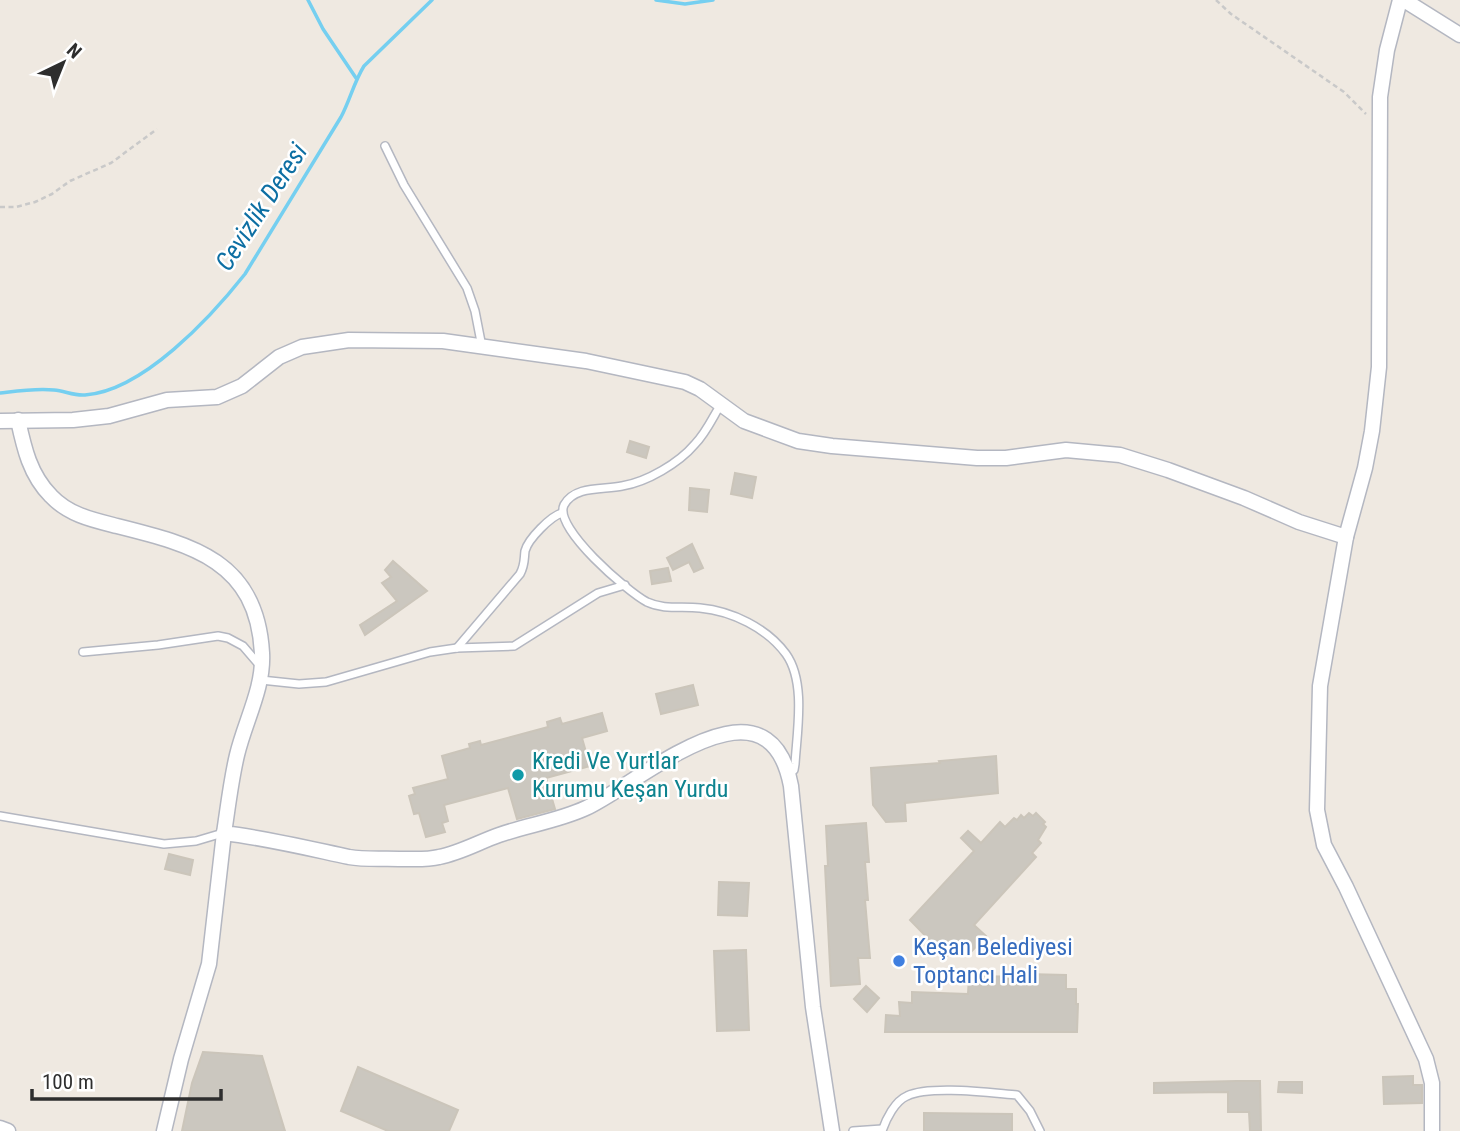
<svg xmlns="http://www.w3.org/2000/svg" width="1460" height="1131" font-family="'Roboto Condensed',sans-serif">
<rect width="100%" height="100%" fill="#efe9e1"/>
<g fill="none" stroke-linecap="round" stroke-linejoin="round">
<!-- stream -->
<g stroke="#75cff0" stroke-width="3.5">
<polyline points="308,0 323,29 356,78"/>
<polyline points="656,0 685,4 713,0"/>
<path d="M0,393C17,391 36,388 54,390C65,391 74,396 85,395C143,391 211,317 245,274L341,117C350,100 354,82 364,66L432,0"/>
</g>
</g>
<!-- building -->
<g fill="#cbc7bf" stroke="#cbc5ba" stroke-width="2">
<polygon points="630,441 649,447 646,458 627,452"/>
<polygon points="735,473 756,477 752,498 731,494"/>
<polygon points="690,488 709,490 707,512 689,510"/>
<polygon points="692,544 703,568 694,572 689,562 673,570 667,558"/>
<polygon points="393,561 427,591 365,635 360,625 397,601 382,583 391,577 385,570"/>
<polygon points="668,568 671,581 652,584 650,571"/>
<polygon points="693,685 698,705 661,714 656,694"/>
<polygon points="602,713 607,731 582,738 590,766 546,778 555,809 517,819 508,788 444,805 448,821 442,823 445,832 426,837 419,813 414,814 409,796 415,794 413,788 448,779 442,756 470,748 469,744 480,741 481,745 548,727 547,722 560,718 562,724"/>
<polygon points="996,756 998,793 905,803 906,821 886,822 873,805 871,768 940,763 939,761"/>
<polygon points="1029,813 1033,816 1036,813 1045,822 1043,824 1046,827 1038,840 1041,843 1032,853 1036,857 974,925 986,936 968,955 957,945 946,957 910,920 974,851 961,838 968,831 981,843 1000,822 1005,827 1014,818 1017,820 1021,815 1024,818"/>
<polygon points="866,823 869,862 865,862 868,900 865,900 870,958 858,958 860,984 831,986 825,866 828,866 826,826"/>
<polygon points="169,854 193,860 190,875 165,869"/>
<polygon points="719,882 749,883 747,916 718,915"/>
<polygon points="746,950 749,1030 717,1031 714,951"/>
<polygon points="1026,974 1066,975 1066,989 1076,989 1076,1004 1078,1004 1077,1032 885,1032 886,1015 900,1016 899,1002 912,1003 912,992 968,994 969,976 1026,977"/>
<polygon points="866,986 879,998 867,1012 854,999"/>
<polygon points="203,1052 262,1056 285,1131 182,1131 192,1083"/>
<polygon points="358,1067 458,1110 449,1131 388,1131 341,1111"/>
<polygon points="1413,1076 1413,1085 1422,1085 1422,1103 1384,1104 1383,1077"/>
<polygon points="1236,1081 1260,1081 1261,1131 1250,1131 1249,1112 1228,1112 1228,1092 1154,1093 1154,1083"/>
<polygon points="1279,1082 1302,1082 1302,1093 1278,1092"/>
<polygon points="924,1113 1012,1114 1012,1131 924,1131"/>
</g>
<g fill="none" stroke-linecap="round" stroke-linejoin="round">
<defs>
<g id="service">
<polyline points="385,146 404,185 467,288 475,311 482,347"/>
<path d="M721,404C713,417 706,433 695,444C679,463 647,482 622,486C604,490 575,485 564,505C553,528 628,592 647,602C664,610 682,606 700,608C732,611 767,628 786,654C806,682 797,731 795,764L794,770L789,774"/>
<path d="M457,648L520,574C525,565 524,559 525,551C528,539 551,516 562,513"/>
<polyline points="83,652 158,645 218,636 228,638 243,646 261,667"/>
<polyline points="261,680 299,684 326,682 430,652 457,648 514,646 598,593 625,585"/>
<polyline points="0,816 164,844 196,841 223,833"/>
<polyline points="853,1131 882,1129"/>
<path d="M882,1131C886,1119 895,1101 907,1096C930,1085 991,1093 1017,1095L1030,1111L1040,1131"/>
</g>
<g id="minor">
<polyline points="1400,0 1387,50 1380,97 1379,367 1372,431 1365,468 1346,537 1320,686 1317,810 1324,845 1346,887 1426,1059 1432,1083 1432,1131"/>
<polyline points="1404,0 1460,35"/>
<path d="M18,420C24,448 30,475 51,496C69,515 93,520 117,526C193,545 257,561 262,653C264,688 245,721 237,755C231,780 228,807 224,833C266,838 307,848 349,857C366,860 385,858 402,859C414,859 427,860 439,857C460,853 479,842 499,835C527,825 558,821 586,808C640,783 768,665 791,786L813,1007L832,1131"/>
<polyline points="0,421 73,420 109,416 167,400 217,397 242,386 279,357 302,347 349,340 443,341 586,361 685,382 700,389 744,421 798,441 832,446 977,458 1006,458 1066,450 1120,455 1168,470 1244,498 1299,522 1346,537"/>
<polyline points="0,1128 8,1131"/>
<polyline points="164,1131 181,1059 209,964 224,833"/>
</g>
</defs>
<!-- service casing -->
<use href="#service" stroke="#b4b7c1" stroke-width="10"/>
<!-- minor casing -->
<use href="#minor" stroke="#b4b7c1" stroke-width="17"/>
<!-- path -->
<g stroke="#c9c9c9" stroke-width="2.5" stroke-dasharray="5 3.5" stroke-linecap="butt">
<polyline points="1216,0 1231,14 1344,92 1366,114"/>
<polyline points="0,207 16,207 35,202 52,194 70,181 111,163 157,129"/>
</g>
<!-- service -->
<use href="#service" stroke="#fff" stroke-width="7"/>
<!-- minor -->
<use href="#minor" stroke="#fff" stroke-width="14"/>
</g>
<!-- markers -->
<circle fill="#0f9aa8" stroke="#fff" stroke-width="2.5" cx="518" cy="775" r="7"/>
<circle fill="#3f7fe0" stroke="#fff" stroke-width="2.5" cx="899" cy="961" r="7"/>
<g text-anchor="middle" stroke-width="5" stroke-linejoin="round" paint-order="stroke">
<!-- culture labels -->
<g font-size="24" fill="#0d838f" stroke="#fff" text-anchor="start">
<text x="532" y="769">Kredi Ve Yurtlar<tspan x="532" dy="28">Kurumu Keşan Yurdu</tspan></text>
</g>
<!-- shop labels -->
<g font-size="24" fill="#366cbe" stroke="#fff" text-anchor="start">
<text x="913" y="955">Keşan Belediyesi<tspan x="913" dy="28">Toptancı Hali</tspan></text>
</g>
<!-- water labels -->
<g font-size="26" font-style="italic" fill="#0d6fa3" stroke="#fff">
<text transform="translate(261 207) rotate(-57)" y="9">Cevizlik Deresi</text>
</g>
</g>
<!-- north arrow -->
<g transform="translate(63 63) rotate(43)" stroke="#ffffff" stroke-width="5" paint-order="stroke">
<path d="M0-5L12 26L0 18L-12 26Z" fill="#2e2e2e"/>
<text y="-10" font-size="19" font-weight="bold" text-anchor="middle" fill="#2e2e2e">N</text>
</g>
<!-- scale -->
<path d="M32 1089v10h189v-10" fill="none" stroke="#2e2e2e" stroke-width="3.5"/>
<text x="42" y="1089" font-size="21" fill="#2e2e2e" stroke="#ffffff" stroke-width="5" paint-order="stroke">100 m</text>
</svg>
